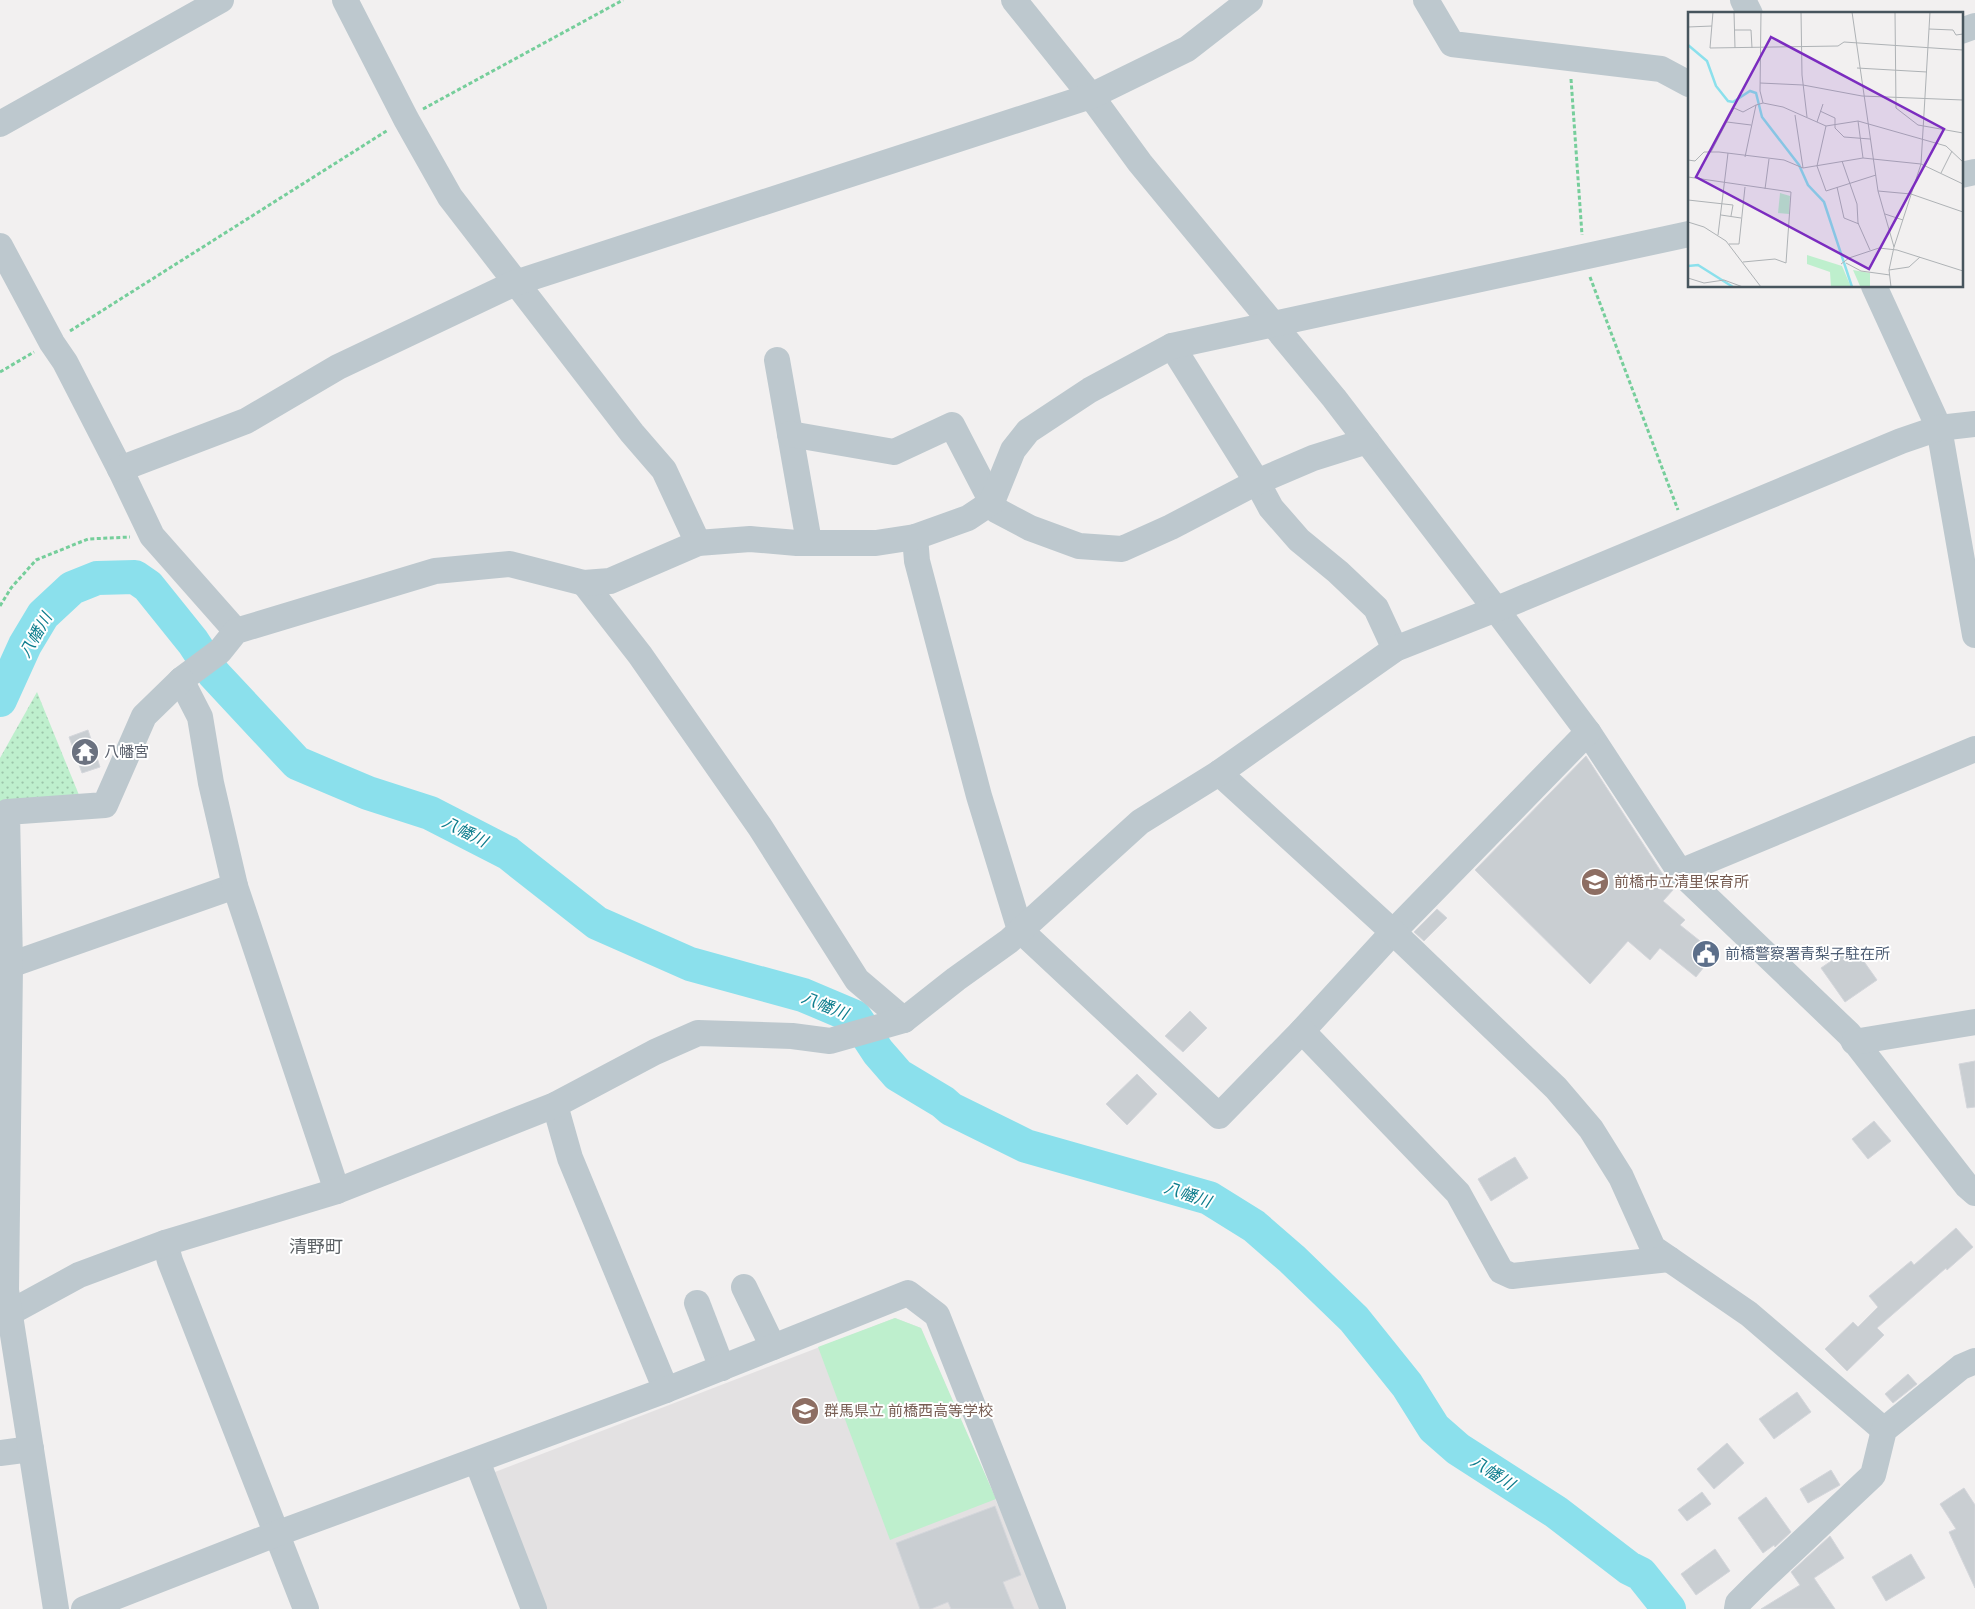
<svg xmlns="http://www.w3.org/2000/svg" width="1975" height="1609" font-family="Mulish,'Noto Sans JP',sans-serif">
<defs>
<pattern id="grass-dots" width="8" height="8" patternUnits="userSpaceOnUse" patternTransform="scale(1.25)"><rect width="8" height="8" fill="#beefcd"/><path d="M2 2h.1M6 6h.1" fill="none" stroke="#9cc4aa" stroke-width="1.8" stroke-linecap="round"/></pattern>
</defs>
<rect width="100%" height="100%" fill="#f2f0f0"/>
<!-- education -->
<polygon fill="#e3e1e2" points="895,1318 921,1328 1043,1609 541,1609 487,1475"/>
<!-- grass -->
<polygon fill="url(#grass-dots)" points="37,692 79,795 0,805 0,758"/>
<!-- garden -->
<polygon fill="#beefcd" points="895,1318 921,1328 996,1499 890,1540 818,1347"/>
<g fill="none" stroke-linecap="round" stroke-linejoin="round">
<!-- river -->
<polyline stroke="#8be0ec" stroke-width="34" points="0,700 25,645 43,615 72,588 97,578 135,577 148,586 193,642 214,674 297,763 368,793 430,813 508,853 597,923 690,964 803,995 855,1017 878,1052 898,1075 943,1102 951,1109 1026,1146 1209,1198 1254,1226 1292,1259 1354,1319 1407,1385 1434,1428 1458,1449 1556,1512 1629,1568 1641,1574 1669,1609"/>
</g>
<!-- building -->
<g fill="#c9ced2" stroke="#d4d6db">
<polygon points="88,730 100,767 82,773 69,737"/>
<polygon points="1586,756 1673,890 1663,901 1685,920 1680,925 1715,953 1696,977 1660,948 1650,960 1628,941 1590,984 1475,870"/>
<polygon points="1437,909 1447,918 1424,941 1414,932"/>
<polygon points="1853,946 1877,980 1845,1002 1821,968"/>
<polygon points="1190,1011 1207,1028 1183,1052 1165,1036"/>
<polygon points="1975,1061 1975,1107 1967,1108 1959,1064"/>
<polygon points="1137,1074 1157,1094 1127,1125 1106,1104"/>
<polygon points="1874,1121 1891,1141 1868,1159 1852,1139"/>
<polygon points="1515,1157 1528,1178 1491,1201 1478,1179"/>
<polygon points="1956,1228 1973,1247 1947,1270 1946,1268 1877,1328 1884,1335 1847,1371 1825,1349 1853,1322 1858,1327 1878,1307 1869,1296 1911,1261 1914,1265"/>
<polygon points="1908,1374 1917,1384 1893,1403 1885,1394"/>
<polygon points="1797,1392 1811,1412 1774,1439 1759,1419"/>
<polygon points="1727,1443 1744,1463 1714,1489 1697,1469"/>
<polygon points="1831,1470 1840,1485 1808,1503 1800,1489"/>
<polygon points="1964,1488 1975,1505 1975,1588 1949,1532 1956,1529 1940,1504"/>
<polygon points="1702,1492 1711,1504 1687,1521 1678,1510"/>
<polygon points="1766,1497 1791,1532 1775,1547 1774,1545 1763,1553 1738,1518"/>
<polygon points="995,1506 1021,1575 1003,1582 1014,1609 951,1609 948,1602 931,1609 920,1609 896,1543"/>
<polygon points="1830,1536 1844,1558 1814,1578 1835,1609 1761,1609 1800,1585 1791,1572"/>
<polygon points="1715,1549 1730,1571 1696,1595 1681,1574"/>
<polygon points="1911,1554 1925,1578 1886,1601 1872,1577"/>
</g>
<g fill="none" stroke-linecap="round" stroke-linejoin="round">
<!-- path -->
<g stroke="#76ce9b" stroke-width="3" stroke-dasharray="4 2.5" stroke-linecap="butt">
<polyline points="1571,79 1582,235"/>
<polyline points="423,109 623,0"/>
<polyline points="1590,277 1678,510"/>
<polyline points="70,331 388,130"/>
<polyline points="0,372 34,352"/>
<polyline points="0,606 11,588 36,560 88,539 130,537"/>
</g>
<!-- minor -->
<g stroke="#bdc8ce" stroke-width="26">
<polyline points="345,0 406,119 450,197 632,433 664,470 698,543"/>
<polyline points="1014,0 1091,96 1140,163 1334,398 1495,608 1588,732 1680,872 1849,1034 1967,1186 1975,1193"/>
<polyline points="1426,0 1452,44 1661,69 1689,84"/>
<polyline points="1743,0 1750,14"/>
<polyline points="1961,31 1975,26"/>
<polyline points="0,124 221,0"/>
<polyline points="1961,175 1975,172"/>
<polyline points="0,246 52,343 65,362 120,469 152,536 236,631"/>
<polyline points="1874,286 1939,428 1975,635"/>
<polyline points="1172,346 1257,482 1271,508 1299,540 1338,572 1376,608 1395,649"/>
<polyline points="777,360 809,542"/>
<polyline points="790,434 894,452 952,425 996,510 1030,528 1079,546 1122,549 1171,527 1257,482 1313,458 1367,441"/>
<polyline points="120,469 246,421 338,367 515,283 1091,96 1187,49 1250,0"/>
<polyline points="915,537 917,561 979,796 1020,930 1219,1116 1302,1031 1393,932 1588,732"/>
<polyline points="584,583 640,655 760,827 857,980 904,1020"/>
<polyline points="1219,773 1393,932 1556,1088 1591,1129 1621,1177 1653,1248 1749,1314 1884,1430"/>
<polyline points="1680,872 1975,749"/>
<polyline points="10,965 235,886"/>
<polyline points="1302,1031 1458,1193 1501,1271 1512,1276 1669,1259"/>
<polyline points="1854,1042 1975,1022"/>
<polyline points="555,1105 570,1158 666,1390"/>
<polyline points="337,1191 235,886 211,783 200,717 181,680 220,651 236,631 435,571 510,564 584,583 610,581 698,543 750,539 797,543 876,543 915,537 968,518 992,502 1013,450 1028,431 1090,390 1172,346 1689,234"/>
<polyline points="165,1243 170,1261 306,1609"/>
<polyline points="744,1287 773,1347"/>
<polyline points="697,1303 722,1368"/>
<polyline points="0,1318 79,1275 165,1243 337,1191 555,1105 655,1052 698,1033 792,1036 830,1041 904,1020 956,979 1009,941 1140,822 1219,773 1395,649 1509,604 1901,441 1939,428 1975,424"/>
<polyline points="0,1453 31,1449"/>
<polyline points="477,1461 534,1609"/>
<polyline points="56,1609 6,1290 10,965 7,812 105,805 144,716 181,680"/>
<polyline points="84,1609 276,1534 666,1390 908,1293 937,1315 1053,1609"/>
<polyline points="1737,1609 1738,1603 1756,1585 1873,1475 1884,1430 1961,1367 1975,1361"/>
</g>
</g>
<!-- icons -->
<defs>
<symbol id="temple-disc" viewBox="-11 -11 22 22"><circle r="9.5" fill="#6b7280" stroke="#fff"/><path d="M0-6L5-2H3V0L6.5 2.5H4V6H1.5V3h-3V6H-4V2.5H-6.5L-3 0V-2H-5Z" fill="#fff"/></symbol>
<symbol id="school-disc" viewBox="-11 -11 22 22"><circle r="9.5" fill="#8d6e63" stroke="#fff"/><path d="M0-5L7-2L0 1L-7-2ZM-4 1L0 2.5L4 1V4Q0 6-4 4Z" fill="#fff"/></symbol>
<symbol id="civic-disc" viewBox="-11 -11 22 22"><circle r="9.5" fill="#5c6f8a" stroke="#fff"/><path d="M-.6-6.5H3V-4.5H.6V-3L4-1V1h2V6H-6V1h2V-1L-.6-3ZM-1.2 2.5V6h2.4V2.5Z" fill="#fff"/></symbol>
</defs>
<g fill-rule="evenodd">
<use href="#temple-disc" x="69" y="736" width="32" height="32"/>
<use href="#school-disc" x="1579" y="866" width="32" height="32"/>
<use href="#civic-disc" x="1690" y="938" width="32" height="32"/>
<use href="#school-disc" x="789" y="1395" width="32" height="32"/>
</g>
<g text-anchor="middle" stroke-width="4" stroke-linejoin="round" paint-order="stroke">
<!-- worship labels -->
<g font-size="15" fill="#5b616d" stroke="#fff" text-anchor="start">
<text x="104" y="757">八幡宮</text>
</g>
<!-- education labels -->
<g font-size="15" fill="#785e54" stroke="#fff" text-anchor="start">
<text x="1614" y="887">前橋市立清里保育所</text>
<text x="824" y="1416">群馬県立 前橋西高等学校</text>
</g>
<!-- service labels -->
<g font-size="15" fill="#4e5e75" stroke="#fff" text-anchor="start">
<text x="1725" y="959">前橋警察署青梨子駐在所</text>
</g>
<!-- water labels -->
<g font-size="16" font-style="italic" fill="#0d7d8d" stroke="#fff">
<text transform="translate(35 635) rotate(-60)" y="6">八幡川</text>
<text transform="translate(465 831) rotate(27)" y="6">八幡川</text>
<text transform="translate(825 1005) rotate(22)" y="6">八幡川</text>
<text transform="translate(1188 1194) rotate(19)" y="6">八幡川</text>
<text transform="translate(1493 1472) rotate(33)" y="6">八幡川</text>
</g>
<!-- quarter labels -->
<g font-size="18" fill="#5c6165" stroke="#fff">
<text x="316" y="1253">清野町</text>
</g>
</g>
<!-- overview -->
<g transform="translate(1688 12)">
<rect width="275" height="275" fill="#f2f0f0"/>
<path d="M165,258L182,261V275L172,274Z" fill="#beefcd"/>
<path d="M119,243L154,254L163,275H143L142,260L119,252Z" fill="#beefcd"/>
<path d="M92,181L102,184L101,202L90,201Z" fill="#beefcd"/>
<path fill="none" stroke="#8be0ec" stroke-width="2.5" d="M0,33L19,49L28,74L40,89L45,90L62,79L68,81L74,105L111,153L120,173L136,190L164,275M0,254L10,253L45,275"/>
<path fill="none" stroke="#aeb2b5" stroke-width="1" d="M25,0L22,36L150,34L156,30L275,38M46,0L47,36M73,0L72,79L75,91M113,0L114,63L119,105M164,0L190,179L206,235L201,258L203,275M207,0L208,96L230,113L275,121M0,15L24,14M241,17L265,18L268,23L275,22M46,18H63L64,36M169,56L239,60M72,71L115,73L174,84L275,88M132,99L147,106V116L156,125L182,127M107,103L115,156M170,109L175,146M39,110L63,113M129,110L135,92M138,114L129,154L138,179L188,163M23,140L46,96L55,100L68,93M57,145L68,93L75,91L95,95L138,114L170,109L258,134L275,150M0,148L7,149L16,140H31L96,148L115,156L175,146L233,152L275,172M154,149L169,192L170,211L182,238M253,161L264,139M0,165L103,180L98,251L87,247L55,250M149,175L156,206L171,212M77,177L81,147M190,179L223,182L275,200M0,188L45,193L43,204M197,202L215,208M33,203L53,206M0,210L16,215L38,229L73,275M30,223L40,141M41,232H51L57,175M206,235L233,152L242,0M158,251L173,259L202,263M153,252L161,246L191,236L209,238L275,259M201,258L221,255L232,245M0,266L16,271L36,268L55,275"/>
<path fill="#7b2cbf" fill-opacity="0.15" stroke="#7b2cbf" stroke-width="2.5" d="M83,25L256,117L181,257L8,165Z"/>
<rect width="275" height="275" fill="none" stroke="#47555d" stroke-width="2.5"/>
</g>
</svg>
